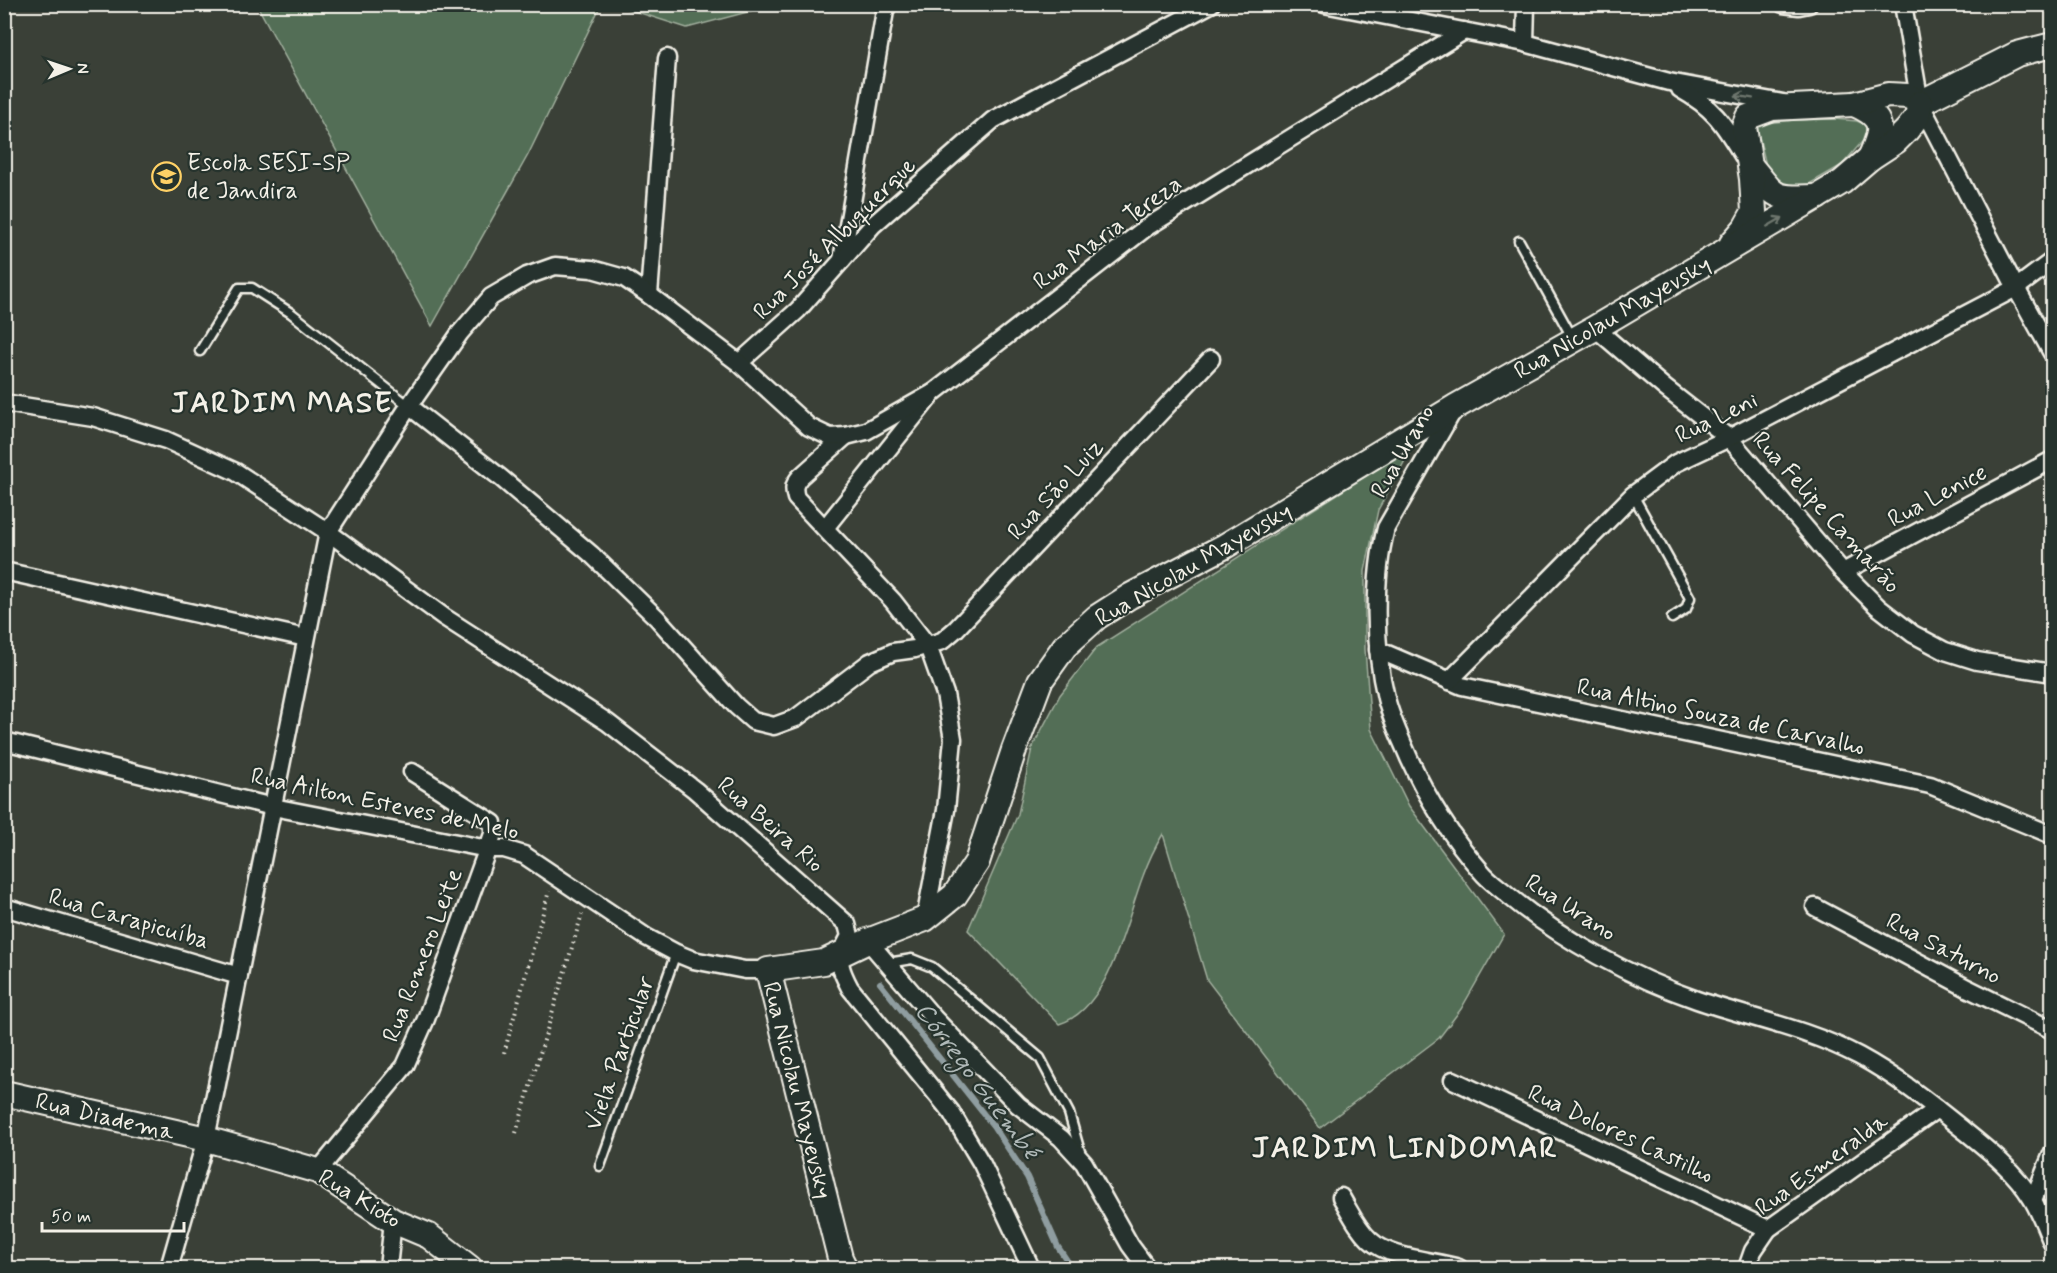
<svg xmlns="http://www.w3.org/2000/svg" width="2057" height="1273" font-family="Mynerve,sans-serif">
<rect width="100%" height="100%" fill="#3a4037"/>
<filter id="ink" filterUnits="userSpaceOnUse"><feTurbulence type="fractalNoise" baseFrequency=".0167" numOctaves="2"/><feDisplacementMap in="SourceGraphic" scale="12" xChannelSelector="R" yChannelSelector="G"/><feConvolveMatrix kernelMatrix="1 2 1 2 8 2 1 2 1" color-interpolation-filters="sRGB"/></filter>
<g filter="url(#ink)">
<!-- green -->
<g fill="#526e56" stroke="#a3b09f" stroke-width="1.5">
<polygon points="257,5 601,5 528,155 432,326"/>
<polygon points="615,5 615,4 774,5 687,28"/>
<polygon points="1835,119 1857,121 1866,125 1868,135 1842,165 1804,187 1783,188 1769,178 1756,124 1794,120"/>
<path d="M1413,446L1378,510L1365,571V649L1371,729L1409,806L1504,934L1461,1009L1439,1038L1320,1128L1207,980L1163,834C1155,847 1148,862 1143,876C1126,920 1110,1009 1059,1024L968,930L1018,814L1032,748L1060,695L1097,647Z"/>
</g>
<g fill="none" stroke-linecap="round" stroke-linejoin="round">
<!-- stream -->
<polyline stroke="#8f9da0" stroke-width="6" points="880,983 994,1127 1027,1177 1058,1247 1072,1268"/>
<defs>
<g id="lane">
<polyline points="1519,241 1572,337"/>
<polyline points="200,351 239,288 252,288 291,313 409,406"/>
<polyline points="1633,495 1690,598 1686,609 1672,618"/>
<polyline points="888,963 912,959 932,967 1040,1058 1069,1113 1081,1155"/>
<polyline points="600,1166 676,953"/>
</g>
<g id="street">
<polyline points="1324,4 1525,43 1669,82 1783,103"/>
<polyline points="1783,4 1799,6 1809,4"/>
<polyline points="1903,4 1920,103 2016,288 2052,353"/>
<polyline points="1525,43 1526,4"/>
<path d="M1680,89C1716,109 1724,125 1745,159"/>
<polyline points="842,260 885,11 888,4"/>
<polyline points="649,295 667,58"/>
<polyline points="1595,328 1665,388 1729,438 1843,572 1878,607 1913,634 1945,651 1977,661 2052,673"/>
<polyline points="739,363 798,310 873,225 993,120 1211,4"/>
<path d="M4,403L93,417L166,440L236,472L328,532L444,617L607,722L695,790L847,924L850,936C837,960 837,963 850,988L951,1112L982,1164L1031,1268"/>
<polyline points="409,406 501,478 591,554 657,618 736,706 753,721 774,726 796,718 870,662 893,652 915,649 942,641 956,629 1211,359"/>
<path d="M1453,411L1386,528C1373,577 1374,649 1386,698C1391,719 1401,739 1409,758C1428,800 1451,837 1481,871C1489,881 1500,888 1509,896C1562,940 1631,977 1697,1000C1750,1018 1808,1029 1859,1056C1894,1075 1925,1099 1956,1124C1983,1146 2013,1168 2032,1199C2040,1212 2046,1228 2052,1243"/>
<path d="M846,436L800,477C794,484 793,488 796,498L893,601L928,646L945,694L953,739L946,810L925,919"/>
<polyline points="825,528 933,393 1048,304 1147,227 1464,31"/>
<polyline points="4,571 306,638"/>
<polyline points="1843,572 2052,460"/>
<polyline points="1378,650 1462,686 1930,785 2052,835"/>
<polyline points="1449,681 1633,495 1676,463 1729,438 2016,288 2052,261"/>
<polyline points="4,741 273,807 488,849 504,849 524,855 646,937 676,953 693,960 745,970 768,970"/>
<polyline points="4,907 239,976"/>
<polyline points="1815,907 1967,988 2052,1030"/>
<polyline points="868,941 934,1018 1018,1105 1061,1138 1084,1163 1130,1245 1147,1268"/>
<polyline points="1453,1080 1768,1229"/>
<polyline points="318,1171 405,1066 426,1019 493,834 493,823 412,772"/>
<path d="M1341,1197C1350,1212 1357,1228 1370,1240C1390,1259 1433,1260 1459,1268"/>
<polyline points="2033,1200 2052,1154"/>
<polyline points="169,1268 206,1139 328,532 409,406 460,333 491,297 527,276 555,266 592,269 624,278 649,295 739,363 809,427 830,437 846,436 866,431 933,393"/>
<polyline points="388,1268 393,1221"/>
<polyline points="1747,1268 1753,1251 1768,1229 1937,1109"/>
</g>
<g id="secondary">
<polyline points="1920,103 2017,54 2052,45"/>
<path d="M1854,104C1886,118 1883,129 1870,158"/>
<path d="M1750,165C1777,198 1772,199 1817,197"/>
<polyline points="1732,243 1745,228 1754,212 1752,179 1744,127 1748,117 1772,108 1854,104 1888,95 1908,96 1920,103"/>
<polyline points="4,1093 206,1139 318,1171 393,1221 429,1236 470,1268"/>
<polyline points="845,1268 840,1258 768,970 824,962 868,941 925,919 955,895 977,862 1014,750 1040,681 1065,646 1097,617 1130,596 1225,546 1455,407 1595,328 1842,182 1870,158 1896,141 1907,130 1917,117 1920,103"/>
</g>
</defs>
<!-- lane casing -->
<use href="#lane" stroke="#f4f1e8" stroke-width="13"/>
<!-- street casing -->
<use href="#street" stroke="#f4f1e8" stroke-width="21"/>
<!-- secondary casing -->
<use href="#secondary" stroke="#f4f1e8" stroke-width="28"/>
<!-- path -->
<g stroke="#f4f1e8" stroke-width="4" stroke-dasharray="1.5 4.5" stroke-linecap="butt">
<polyline points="504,1053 549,891"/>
<polyline points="516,1133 582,914"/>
</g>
<!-- lane -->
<use href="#lane" stroke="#26332d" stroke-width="8"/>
<!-- street -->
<use href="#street" stroke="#26332d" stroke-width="16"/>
<!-- secondary -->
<use href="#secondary" stroke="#26332d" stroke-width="24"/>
</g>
<!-- one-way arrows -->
<defs><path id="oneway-shaft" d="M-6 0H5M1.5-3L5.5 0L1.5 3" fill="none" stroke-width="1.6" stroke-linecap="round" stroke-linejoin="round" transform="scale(1.5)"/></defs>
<g stroke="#6e766e">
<use href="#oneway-shaft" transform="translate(1744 97) rotate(-171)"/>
<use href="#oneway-shaft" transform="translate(1775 222) rotate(-30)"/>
</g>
</g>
<!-- icons -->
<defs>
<symbol id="school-ring" viewBox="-11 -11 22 22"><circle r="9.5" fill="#26332d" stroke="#ffd166" stroke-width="1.5"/><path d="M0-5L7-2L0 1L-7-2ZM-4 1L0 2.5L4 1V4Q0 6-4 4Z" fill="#ffd166"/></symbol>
</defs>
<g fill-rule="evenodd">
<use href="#school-ring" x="150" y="160" width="33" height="33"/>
</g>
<g text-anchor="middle" stroke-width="4.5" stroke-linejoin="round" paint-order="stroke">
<!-- poi labels -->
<g font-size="24" fill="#f4f1e8" stroke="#26332d" text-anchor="start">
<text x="187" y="170">Escola SESI-SP<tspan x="187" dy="28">de Jandira</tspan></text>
</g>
<!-- street labels -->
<g font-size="24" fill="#f4f1e8" stroke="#26332d">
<text transform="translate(1107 232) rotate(-36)" y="8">Rua Maria Tereza</text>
<text transform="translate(834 238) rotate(-45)" y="8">Rua José Albuquerque</text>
<text transform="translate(1612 317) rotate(-30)" y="8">Rua Nicolau Mayevsky</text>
<text transform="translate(1716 417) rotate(-26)" y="8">Rua Leni</text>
<text transform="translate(1402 451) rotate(-60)" y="8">Rua Urano</text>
<text transform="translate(1055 489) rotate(-47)" y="8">Rua São Luiz</text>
<text transform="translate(1937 495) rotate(-28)" y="8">Rua Lenice</text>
<text transform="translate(1827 512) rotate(48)" y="8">Rua Felipe Camarão</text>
<text transform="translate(1193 564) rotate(-30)" y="8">Rua Nicolau Mayevsky</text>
<text transform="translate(1721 716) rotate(12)" y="8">Rua Altino Souza de Carvalho</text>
<text transform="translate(385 803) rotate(12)" y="8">Rua Ailton Esteves de Melo</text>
<text transform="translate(771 824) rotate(41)" y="8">Rua Beira Rio</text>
<text transform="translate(1571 907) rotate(33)" y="8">Rua Urano</text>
<text transform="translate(129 918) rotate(16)" y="8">Rua Carapicuíba</text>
<text transform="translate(1944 948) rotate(28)" y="8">Rua Saturno</text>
<text transform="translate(422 955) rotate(-69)" y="8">Rua Romero Leite</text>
<text transform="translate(619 1053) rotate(-70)" y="8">Viela Particular</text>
<text transform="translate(798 1090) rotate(76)" y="8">Rua Nicolau Mayevsky</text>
<text transform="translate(105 1116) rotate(13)" y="8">Rua Diadema</text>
<text transform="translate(1621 1133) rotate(25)" y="8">Rua Dolores Castilho</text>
<text transform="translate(1821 1164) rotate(-36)" y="8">Rua Esmeralda</text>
<text transform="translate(360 1198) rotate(31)" y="8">Rua Kioto</text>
</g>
<!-- water labels -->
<g font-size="26" font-style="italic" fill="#b0b9b8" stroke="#26332d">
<text transform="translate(978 1080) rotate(53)" y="9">Córrego Guembé</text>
</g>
<!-- district labels -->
<g font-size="30" font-weight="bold" letter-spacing="1.5" fill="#f4f1e8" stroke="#26332d">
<text x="282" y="412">JARDIM MASE</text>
<text x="1405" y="1157">JARDIM LINDOMAR</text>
</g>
</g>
<!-- margin -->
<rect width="2057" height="1273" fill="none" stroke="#26332d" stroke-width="24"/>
<rect x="12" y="12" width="2033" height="1249" fill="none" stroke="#f4f1e8" stroke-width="2" filter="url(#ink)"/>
<!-- north arrow -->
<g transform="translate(69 69) rotate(88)" stroke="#26332d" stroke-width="4.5" paint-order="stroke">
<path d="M0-4.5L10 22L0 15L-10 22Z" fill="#f4f1e8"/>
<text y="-9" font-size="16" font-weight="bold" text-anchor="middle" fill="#f4f1e8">N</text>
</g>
<!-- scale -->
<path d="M42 1222v9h142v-9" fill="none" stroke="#f4f1e8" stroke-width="3"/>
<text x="51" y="1222" font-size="18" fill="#f4f1e8" stroke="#26332d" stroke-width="4.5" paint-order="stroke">50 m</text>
</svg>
